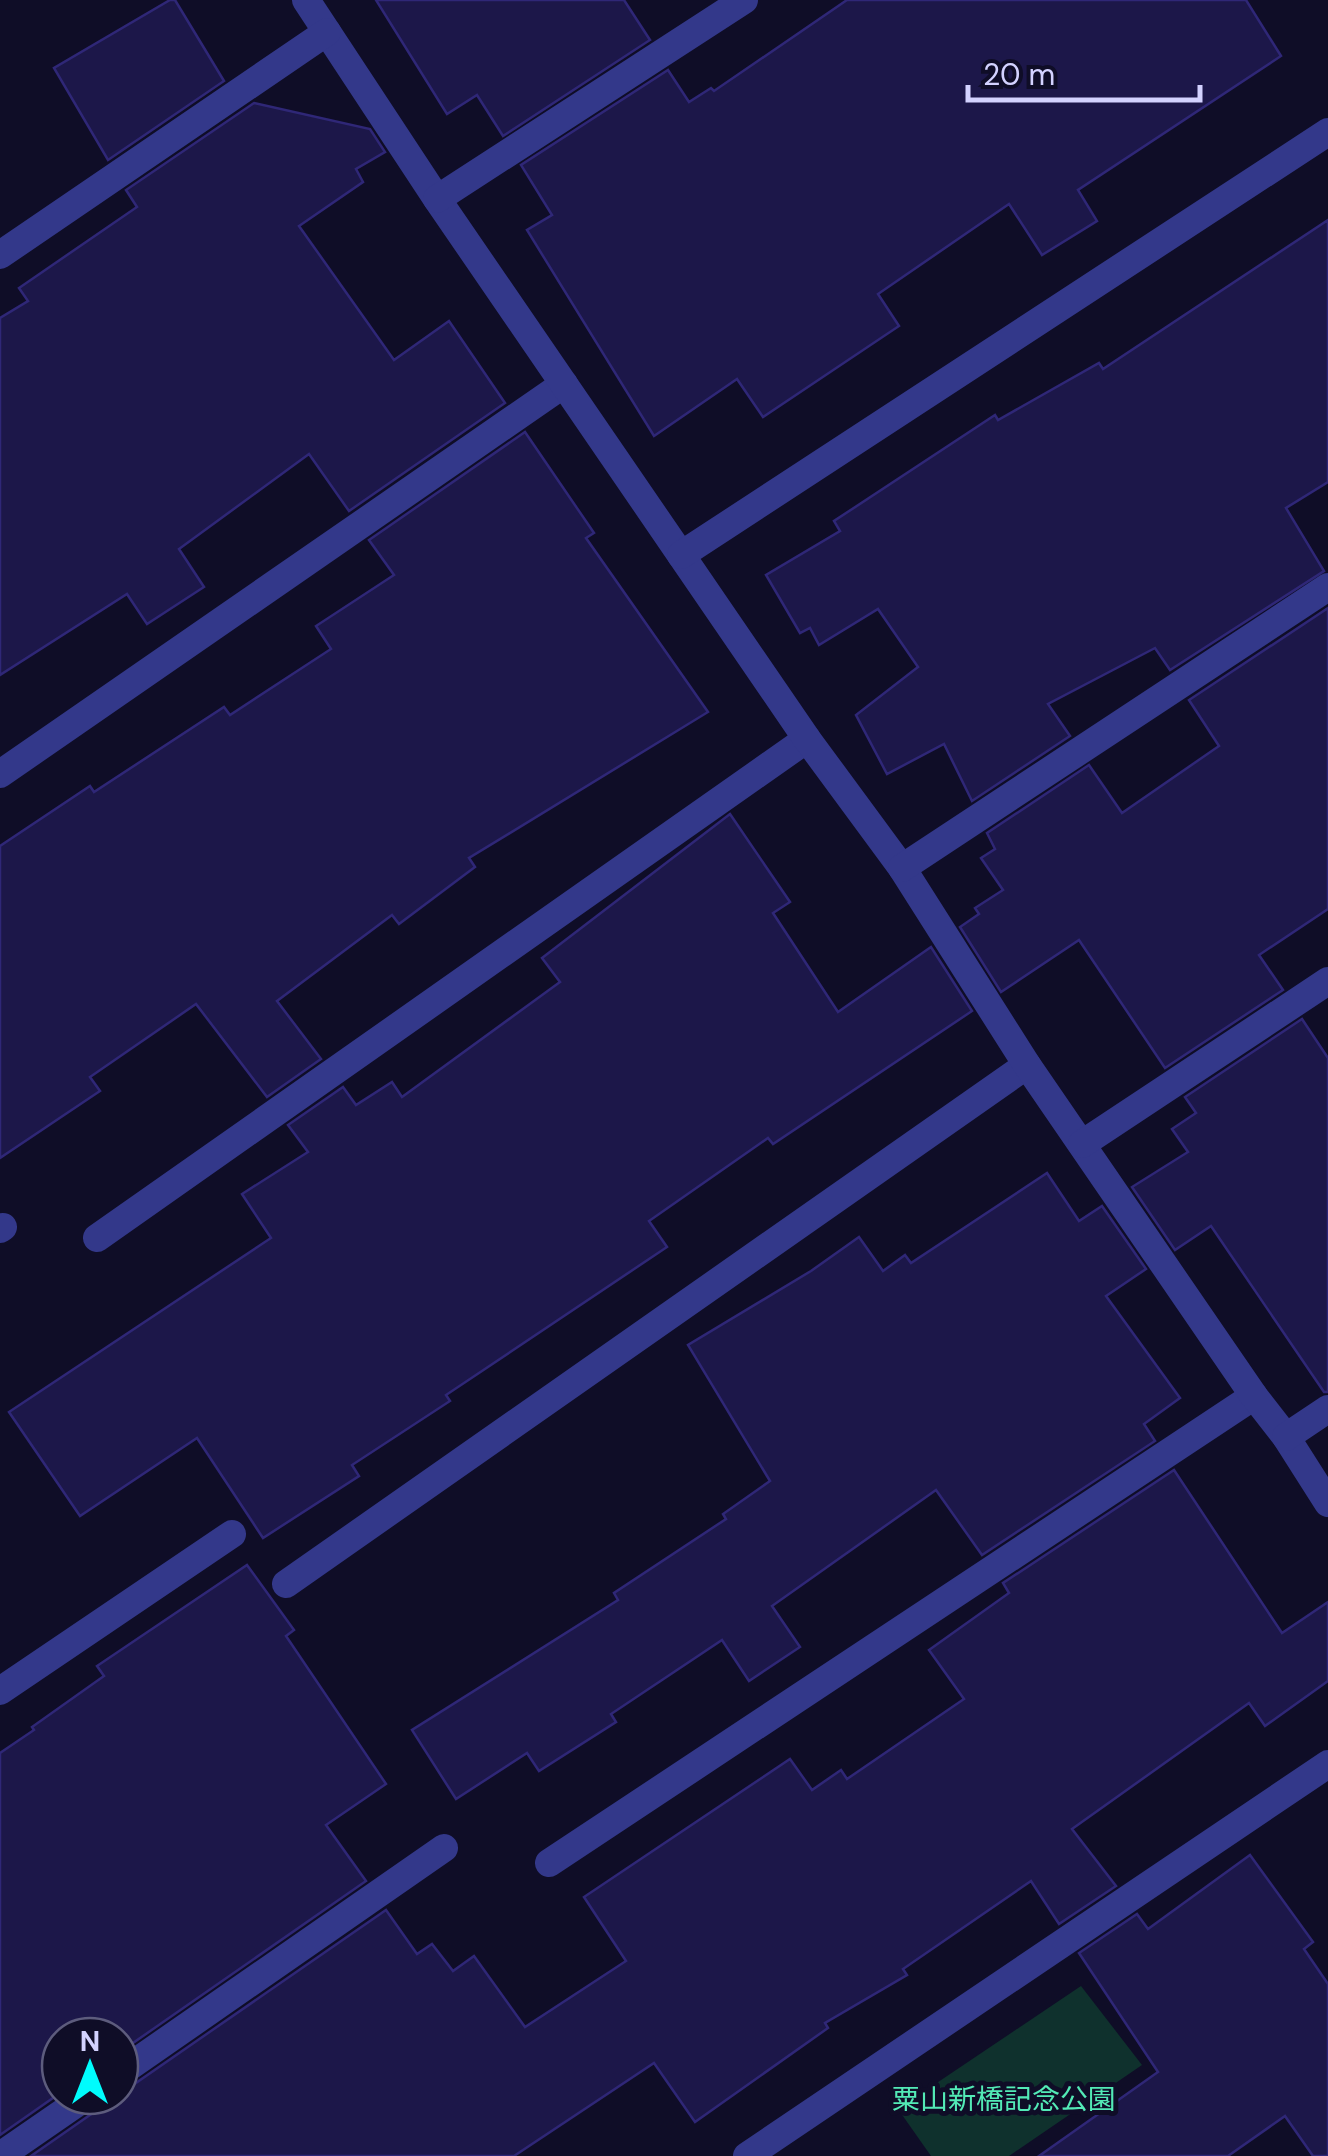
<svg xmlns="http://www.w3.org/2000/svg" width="1328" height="2156" font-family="'DM Sans','Noto Sans JP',sans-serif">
<rect width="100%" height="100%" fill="#0f0d27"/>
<!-- green -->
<polygon fill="#0f312d" points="1081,1986 1142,2065 1009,2156 931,2156 898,2109"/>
<!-- building -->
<g fill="#1c1749" stroke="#2f2777" stroke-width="2.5">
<polygon points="170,0 175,0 224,81 108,160 54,68"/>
<polygon points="376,0 624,0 650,40 503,136 477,95 447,114"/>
<polygon points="847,0 1246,0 1281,56 1078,190 1097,221 1042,255 1009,204 878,294 899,326 763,417 737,379 654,436 527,230 552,215 521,165 668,70 689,102 711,88 714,91"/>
<polygon points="254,103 370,129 385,152 356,169 363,182 299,226 394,360 449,321 505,403 349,511 309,454 179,549 204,587 147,624 127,594 0,675 0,318 28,301 19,288 137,207 126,190"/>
<polygon points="1328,220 1328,482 1286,508 1324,571 1170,670 1155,648 1048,704 1070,736 972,801 944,744 887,774 856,715 918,667 878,609 819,645 810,628 800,633 766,575 840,531 834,521 995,415 998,420 1099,363 1103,369"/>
<polygon points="525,432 594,533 586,538 708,712 469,858 475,867 399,924 392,915 277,1001 321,1059 267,1097 196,1004 90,1077 100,1091 0,1158 0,846 90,786 94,792 224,707 230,715 331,649 316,626 394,575 369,540"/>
<polygon points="1328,608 1328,909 1259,955 1283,990 1165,1068 1079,940 1001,992 960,927 979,914 975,908 1003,890 981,858 995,849 987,833 1089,765 1122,813 1219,746 1189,700"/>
<polygon points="730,814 790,902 773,913 838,1012 931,947 972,1011 773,1144 768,1138 649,1221 667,1247 446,1395 450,1401 352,1465 359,1476 263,1538 197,1438 80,1516 9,1412 271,1238 242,1194 308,1152 288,1125 343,1087 356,1105 392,1082 402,1097 560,982 542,958"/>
<polygon points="1302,1019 1328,1058 1328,1392 1324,1392 1211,1226 1175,1250 1132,1187 1188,1152 1172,1129 1196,1113 1185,1097"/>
<polygon points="1047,1173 1079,1221 1102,1206 1146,1269 1106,1296 1180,1398 1144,1424 1155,1441 982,1555 936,1490 772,1606 800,1647 749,1681 722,1640 611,1714 616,1722 539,1771 527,1753 456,1799 412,1730 618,1600 614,1593 726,1519 723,1514 770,1481 688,1345 811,1271 859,1237 883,1271 905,1255 911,1263"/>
<polygon points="1174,1470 1282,1633 1328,1602 1328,1681 1265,1726 1249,1703 1072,1829 1116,1886 1059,1924 1031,1881 903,1969 907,1975 825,2023 828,2028 695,2122 654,2063 514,2156 31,2156 97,2110 102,2104 104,2096 120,2096 120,2090 130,2087 386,1910 417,1954 432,1944 453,1971 474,1956 525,2027 626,1961 584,1897 790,1759 812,1790 841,1770 847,1779 964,1699 929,1650 1009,1593 1003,1583"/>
<polygon points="247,1565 294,1630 286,1636 386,1784 326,1825 366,1881 120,2052 120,2036 60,2036 60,2093 0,2135 0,1753 34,1730 32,1727 104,1676 97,1666"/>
<polygon points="1250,1855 1313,1942 1304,1949 1328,1984 1328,2156 1313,2156 1285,2116 1228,2156 1039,2156 1158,2072 1079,1953 1137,1914 1148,1929"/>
</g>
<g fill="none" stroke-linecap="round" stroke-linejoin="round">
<!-- service -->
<g stroke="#33388a" stroke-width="28">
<polyline points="0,774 564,384"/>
<polyline points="0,1229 3,1227"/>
<polyline points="97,1238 807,739"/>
<polyline points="286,1584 1027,1065"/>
<polyline points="0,1691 232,1534"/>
<polyline points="549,1863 1254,1396"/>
<polyline points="120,2073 444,1848"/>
<polyline points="0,2156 87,2096"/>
</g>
<!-- minor -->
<g stroke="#33388a" stroke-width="28">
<polyline points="306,0 437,199 681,555 807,739 902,868 1027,1065 1254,1396 1286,1437 1328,1503"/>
<polyline points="437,199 744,0"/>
<polyline points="0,255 327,32"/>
<polyline points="681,555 1328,132"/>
<polyline points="902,868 1328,587"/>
<polyline points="1082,1144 1328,981"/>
<polyline points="1286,1437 1328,1409"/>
<polyline points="747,2156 1328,1764"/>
</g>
</g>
<g text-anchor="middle" stroke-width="10" stroke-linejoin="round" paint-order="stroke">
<!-- park labels -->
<g font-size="28" fill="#53eab6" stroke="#0f0d27">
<text x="1004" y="2109">粟山新橋記念公園</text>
</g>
</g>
<!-- north arrow -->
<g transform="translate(90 2066)"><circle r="48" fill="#0f0d27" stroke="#5d5c7d" stroke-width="2.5"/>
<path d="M0-8L18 38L0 25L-18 38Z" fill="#00fcfd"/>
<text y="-15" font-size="28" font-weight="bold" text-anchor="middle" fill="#d3d2ff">N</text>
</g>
<!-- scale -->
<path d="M968 85v15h232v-15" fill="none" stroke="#d3d2ff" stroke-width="5"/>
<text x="983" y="85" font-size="30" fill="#d3d2ff" stroke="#0f0d27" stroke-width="8" paint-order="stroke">20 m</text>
</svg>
